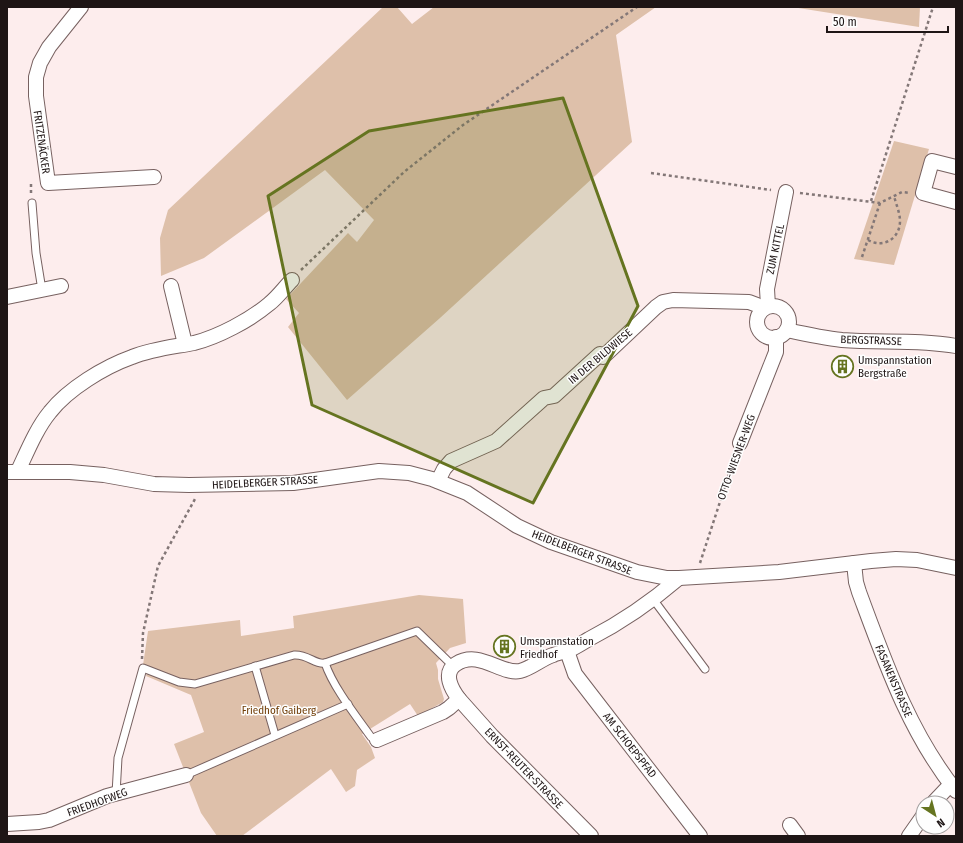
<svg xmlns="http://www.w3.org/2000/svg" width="963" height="843" font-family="'Fira Sans Condensed',sans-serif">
<rect width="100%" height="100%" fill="#fdeded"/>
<!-- green -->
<g fill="#dec0aa">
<polygon points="383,7 397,7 412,24 434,7 656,7 616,35 632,142 440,318 347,400 288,327 299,313 286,299 348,233 357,242 374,220 325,170 204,258 161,276 160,238 168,210"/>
<polygon points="792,7 920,7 919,27"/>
<polygon points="894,141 929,149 894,265 854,259"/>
<polygon points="419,595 463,599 466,643 450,648 436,663 438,670 438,679 444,699 443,702 418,716 410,704 362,734 371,747 375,758 357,770 355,786 346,792 331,769 242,836 217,836 201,813 174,744 204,732 191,695 146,676 149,668 143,665 148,631 240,620 241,636 294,628 293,616"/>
</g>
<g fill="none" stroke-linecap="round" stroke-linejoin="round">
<defs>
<g id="lane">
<polyline points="32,203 36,253 42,290"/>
<polyline points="653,599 705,669"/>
<path d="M325,663C333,687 356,716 371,737L377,740"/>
<polyline points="255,666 275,735"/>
<polyline points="186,775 348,704"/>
<path d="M116,794L118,758L143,668L179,682L195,684L294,655C308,654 315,665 325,663L417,631L453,666"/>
</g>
<g id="street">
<polyline points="81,7 49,47 40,63 36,77 36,96 48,183 154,177"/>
<polyline points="956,167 932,161 923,193 956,202"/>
<polyline points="171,286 185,344"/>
<polyline points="7,297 61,286"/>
<polyline points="768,306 767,289 786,192"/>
<circle cx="773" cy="322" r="16"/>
<path d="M787,330C805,334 823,338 842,340C880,343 918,339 956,346"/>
<polyline points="740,443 776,352 776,337"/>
<path d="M18,471C27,452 36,429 50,412C68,389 104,367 132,357C152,349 173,347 194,343C218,337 250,320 269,304C278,297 284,288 292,280"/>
<polyline points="7,472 70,472 104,475 154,484 189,485 293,483 379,471 409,473 432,479 467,493 517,526 551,542 637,572 667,578 679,578 779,572 871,561 896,559 917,560 956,568"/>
<polyline points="438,481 444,469 451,461 496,441 544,398 554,396 600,354 603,357 656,307 663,302 673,300 749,302 757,305 762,310"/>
<path d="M854,563L856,582L859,592C885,662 909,732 956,791"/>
<polyline points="567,651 575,674 700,836"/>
<polyline points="459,699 492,736 591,836"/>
<path d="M377,740L443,712L449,708L459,699C452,690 442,673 456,664C479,649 501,675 520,671C532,668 541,659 553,655C557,653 563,652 567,651C575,648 582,643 589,639C622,622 651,602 679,578"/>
<polyline points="933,803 951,784"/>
<polyline points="7,824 39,822 49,820 107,796 186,775"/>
<polyline points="790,825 798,836"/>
<polyline points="909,836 923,816"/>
</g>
</defs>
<!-- lane casing -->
<use href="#lane" stroke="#776160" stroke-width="9"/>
<!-- street casing -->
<use href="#street" stroke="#776160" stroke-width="16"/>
<!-- path -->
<g stroke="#837777" stroke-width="2.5" stroke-dasharray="3 3" stroke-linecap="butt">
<polyline points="651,173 771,190"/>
<polyline points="31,193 31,184 33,182"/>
<polyline points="800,193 880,203 902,192 910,193"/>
<polyline points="871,201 933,7"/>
<path d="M868,240C884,249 900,238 900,221C900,213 896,204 894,196"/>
<polyline points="862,257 880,203"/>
<polyline points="301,270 404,172 463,125 637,7"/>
<polyline points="700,563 735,456"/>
<polyline points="142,659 143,633 158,566 195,499"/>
</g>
<!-- lane -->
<use href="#lane" stroke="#fff" stroke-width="7"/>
<!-- street -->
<use href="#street" stroke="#fff" stroke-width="14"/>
</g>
<!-- marked area -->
<path fill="#657420" fill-opacity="0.2" stroke="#657420" stroke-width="3" stroke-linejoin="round" d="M563,98L638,306L533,503L312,405L268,196L369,131Z"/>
<!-- icons -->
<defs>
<symbol id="building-ring" viewBox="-11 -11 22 22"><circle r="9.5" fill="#fefefe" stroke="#657420" stroke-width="1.5"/><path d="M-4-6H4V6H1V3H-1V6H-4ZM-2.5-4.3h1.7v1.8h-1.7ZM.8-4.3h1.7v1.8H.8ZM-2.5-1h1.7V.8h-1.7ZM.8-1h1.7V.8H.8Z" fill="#657420"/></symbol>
</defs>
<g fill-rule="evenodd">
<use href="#building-ring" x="830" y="354" width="25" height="25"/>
<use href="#building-ring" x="492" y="634" width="25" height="25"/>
</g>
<g text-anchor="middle" stroke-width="3" stroke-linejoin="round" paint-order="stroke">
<!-- street labels -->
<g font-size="11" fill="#1e1515" stroke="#fefefe">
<text transform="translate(42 142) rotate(82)" y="4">FRITZENÄCKER</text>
<text transform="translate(775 249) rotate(-78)" y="4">ZUM KITTEL</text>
<text transform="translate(871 340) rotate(2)" y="4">BERGSTRASSE</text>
<text transform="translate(600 356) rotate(-40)" y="4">IN DER BILDWIESE</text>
<text transform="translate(736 457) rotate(-70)" y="4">OTTO-WIESNER-WEG</text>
<text transform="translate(265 482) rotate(-3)" y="4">HEIDELBERGER STRASSE</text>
<text transform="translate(582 552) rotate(21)" y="4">HEIDELBERGER STRASSE</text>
<text transform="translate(894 681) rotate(67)" y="4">FASANENSTRASSE</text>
<text transform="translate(630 745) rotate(52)" y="4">AM SCHOEPSPFAD</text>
<text transform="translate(524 768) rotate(46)" y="4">ERNST-REUTER-STRASSE</text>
<text transform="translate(97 802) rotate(-20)" y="4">FRIEDHOFWEG</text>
</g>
<!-- poi labels -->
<g font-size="11" fill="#1e1515" stroke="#fefefe" text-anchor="start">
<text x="858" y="364">Umspannstation<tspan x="858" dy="13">Bergstraße</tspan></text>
<text x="520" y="645">Umspannstation<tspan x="520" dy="13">Friedhof</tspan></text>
</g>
<!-- park labels -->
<g font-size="11" fill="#703d06" stroke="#fefefe">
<text x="279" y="714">Friedhof Gaiberg</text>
</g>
</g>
<!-- border -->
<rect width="963" height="843" fill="none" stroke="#1e1515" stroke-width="16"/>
<!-- north arrow -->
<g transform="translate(935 815) rotate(144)"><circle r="19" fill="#fefefe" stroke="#a4a1a1"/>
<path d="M0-3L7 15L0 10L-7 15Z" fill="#657420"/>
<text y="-6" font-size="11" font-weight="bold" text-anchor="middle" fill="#1e1515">N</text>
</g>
<!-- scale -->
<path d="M827 26v6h121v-6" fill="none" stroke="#1e1515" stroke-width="2"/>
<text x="833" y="26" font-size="12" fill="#1e1515" stroke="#fefefe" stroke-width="3" paint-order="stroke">50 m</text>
</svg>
